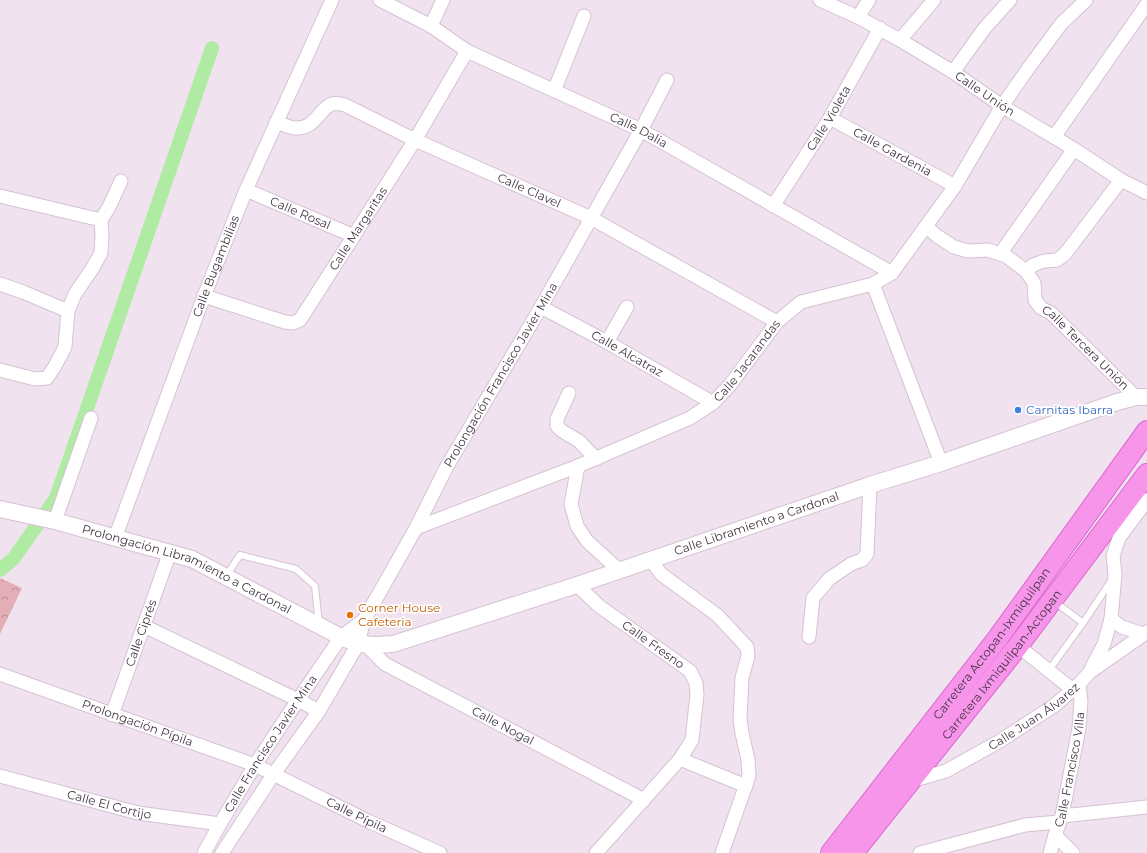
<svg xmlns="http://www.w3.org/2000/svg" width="1147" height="853" font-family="Montserrat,sans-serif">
<defs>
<pattern id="park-crowns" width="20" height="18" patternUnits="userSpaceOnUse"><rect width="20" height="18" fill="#e3aeb5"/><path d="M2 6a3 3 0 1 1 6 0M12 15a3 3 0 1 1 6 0" fill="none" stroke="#ba8e95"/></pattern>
</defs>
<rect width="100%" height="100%" fill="#f0e3ef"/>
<!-- park -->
<polygon fill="url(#park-crowns)" points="0,578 22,588 0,634"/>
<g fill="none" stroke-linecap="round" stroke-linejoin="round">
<!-- canal -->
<polyline stroke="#afeba2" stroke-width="14" points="0,570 14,558 56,498 212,48"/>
<defs>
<g id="service">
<polyline points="226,576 240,555 296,569 315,586 319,624"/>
<polyline points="1055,602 1083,623 1111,581"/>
<polyline points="1049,670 1083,623"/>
</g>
<g id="minor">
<path id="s1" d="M380,0L431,26L467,51L641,130L892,273"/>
<path id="s2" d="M820,0L858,17L900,40L953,72L1002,106L1074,149L1121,180L1147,193"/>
<polyline points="858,17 869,0"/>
<polyline points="431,26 443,0"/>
<polyline points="900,40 934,0"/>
<polyline points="953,72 984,29 1010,0"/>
<polyline points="554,91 584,16"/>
<path id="s3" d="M830,118L955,186"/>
<path id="s4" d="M276,122C282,124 288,127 294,128C316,130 319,108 332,104C336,103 341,104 345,105L415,140L591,218L777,322"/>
<polyline points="1054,137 1147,4"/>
<path id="s5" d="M246,190L354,236"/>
<polyline points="0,196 101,220"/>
<path id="s6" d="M773,206L830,118L880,28"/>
<path id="s7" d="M926,226L937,236L954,247L968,251L988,250L1006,256L1026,271L1034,283L1035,300L1041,308L1051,313L1136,397"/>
<polyline points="1000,254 1074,149"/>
<polyline points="1026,271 1033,265 1044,261 1057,260 1065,254 1121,180"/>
<polyline points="0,284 23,292 68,311"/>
<polyline points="873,284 941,463"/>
<path id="s8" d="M204,296L285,322L293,323L300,320L415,140L467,51"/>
<path id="s9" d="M541,307L607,342L713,403"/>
<polyline points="607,342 627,307"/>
<polyline points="0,370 35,379 47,378 55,366 65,347 68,311 75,294 92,269 101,253 102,235 101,220 109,207 121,181"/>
<polyline points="569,393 557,419 557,426 562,431 579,441 596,459"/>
<polyline points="578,466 571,504 577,526 587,541 620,571"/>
<polyline points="55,521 91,418"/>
<path id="s10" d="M416,528L578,466L690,418L713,403L730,385L777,322L801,302L873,284L892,273L955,186L1002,106L1030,66L1061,24L1086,0"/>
<path id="s11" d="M115,538L204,296L246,190L332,0"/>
<polyline points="651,560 661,574 717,615 747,647 748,656 742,678 740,719 742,733 748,760 749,776 722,853"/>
<path id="s12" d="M577,585L599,606L690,671L696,683L697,694L692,740L680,759L596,853"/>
<polyline points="1111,619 1122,627 1143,634"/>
<polyline points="144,626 298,700 319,711"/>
<polyline points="809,637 813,598 829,579 851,564 862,560 867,554 870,485"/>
<path id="s13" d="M366,645L385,664L644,800"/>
<polyline points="1018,646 1073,690"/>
<polyline points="1091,669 1104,644 1111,619 1115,574 1113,556 1119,538 1147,500"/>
<path id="s14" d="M0,674L255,765L370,822L440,853"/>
<path id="s15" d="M112,715L170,552"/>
<polyline points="680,759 746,786"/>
<path id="s16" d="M0,776L138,813L220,824"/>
<path id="s17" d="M911,781L946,771L1000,741L1055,705L1079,684L1090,672L1147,632"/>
<polyline points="1062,816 1147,807"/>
<polyline points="1055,835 1073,853"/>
<path id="s18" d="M204,853L220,824L255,765L298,700L341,637L364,620"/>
<path id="s19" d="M222,853L273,775L319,711L358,644L364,620L416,528L446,468L541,307L641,130L667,80"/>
<polyline points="920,853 1025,825 1059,822"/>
<path id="s20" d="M1050,853L1055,835L1062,816L1079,728L1081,701L1079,684"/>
</g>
<g id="tertiary">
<path id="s21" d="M0,509L55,521L192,559L341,637L358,644L376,645L393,644L577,585L870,485L941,463L1117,402L1136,397H1147"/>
</g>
<g id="primary">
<path id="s22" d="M831,853L998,638L1147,431"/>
<path id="s23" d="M853,853L1018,646L1147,474"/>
</g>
</defs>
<!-- service casing -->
<use href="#service" stroke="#d6c1d4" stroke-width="8"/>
<!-- minor casing -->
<use href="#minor" stroke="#d6c1d4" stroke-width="15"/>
<!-- tertiary casing -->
<use href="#tertiary" stroke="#d6c1d4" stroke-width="18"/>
<!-- primary casing -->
<use href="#primary" stroke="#db67ce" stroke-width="22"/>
<!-- service -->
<use href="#service" stroke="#fff" stroke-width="6"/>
<!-- minor -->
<use href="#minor" stroke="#fff" stroke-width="13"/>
<!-- tertiary -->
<use href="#tertiary" stroke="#fff" stroke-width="16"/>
<!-- primary -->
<use href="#primary" stroke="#f795eb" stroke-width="20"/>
</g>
<!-- markers -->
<circle fill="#3f7fe0" stroke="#fff" stroke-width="1.5" cx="1018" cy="410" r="4"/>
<circle fill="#e8710a" stroke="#fff" stroke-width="1.5" cx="350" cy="615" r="4"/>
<g text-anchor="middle" stroke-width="3.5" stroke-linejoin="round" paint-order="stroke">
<!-- street labels -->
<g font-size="12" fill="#423442" stroke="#fff">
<text dy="4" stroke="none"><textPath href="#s2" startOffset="190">Calle Unión</textPath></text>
<text dy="4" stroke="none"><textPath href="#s6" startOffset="104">Calle Violeta</textPath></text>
<text dy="4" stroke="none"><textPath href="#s1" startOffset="290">Calle Dalia</textPath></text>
<text dy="4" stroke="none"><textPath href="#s3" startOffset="71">Calle Gardenia</textPath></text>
<text dy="4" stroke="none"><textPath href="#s4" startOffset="282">Calle Clavel</textPath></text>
<text dy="4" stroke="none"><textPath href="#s5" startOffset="59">Calle Rosal</textPath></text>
<text dy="4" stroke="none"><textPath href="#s8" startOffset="209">Calle Margaritas</textPath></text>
<text dy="4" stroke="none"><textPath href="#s11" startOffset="290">Calle Bugambilias</textPath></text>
<text dy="4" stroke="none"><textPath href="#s7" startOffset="215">Calle Tercera Unión</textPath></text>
<text dy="4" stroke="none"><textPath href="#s9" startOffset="98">Calle Alcatraz</textPath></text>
<text dy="4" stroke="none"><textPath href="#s10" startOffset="377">Calle Jacarandas</textPath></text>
<text dy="4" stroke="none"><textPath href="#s19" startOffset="555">Prolongación Francisco Javier Mina</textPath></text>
<text dy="4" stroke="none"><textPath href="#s21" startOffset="803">Calle Libramiento a Cardonal</textPath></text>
<text dy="4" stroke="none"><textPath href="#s21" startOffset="197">Prolongación Libramiento a Cardonal</textPath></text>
<text dy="4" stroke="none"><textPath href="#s15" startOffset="87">Calle Ciprés</textPath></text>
<text dy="4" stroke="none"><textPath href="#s12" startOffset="97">Calle Fresno</textPath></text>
<text dy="4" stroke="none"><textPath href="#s22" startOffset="264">Carretera Actopan-Ixmiquilpan</textPath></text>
<text dy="4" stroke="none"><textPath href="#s23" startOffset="240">Carretera Ixmiquilpan-Actopan</textPath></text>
<text dy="4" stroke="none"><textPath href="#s17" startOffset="140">Calle Juan Álvarez</textPath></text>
<text dy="4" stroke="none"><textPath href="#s14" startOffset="146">Prolongación Pípila</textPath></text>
<text dy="4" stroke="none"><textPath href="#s13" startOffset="160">Calle Nogal</textPath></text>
<text dy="4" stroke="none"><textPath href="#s18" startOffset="128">Calle Francisco Javier Mina</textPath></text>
<text dy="4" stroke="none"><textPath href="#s20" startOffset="86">Calle Francisco Villa</textPath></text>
<text dy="4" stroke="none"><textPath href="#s16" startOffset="113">Calle El Cortijo</textPath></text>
<text dy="4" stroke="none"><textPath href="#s14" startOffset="384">Calle Pípila</textPath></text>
</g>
<!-- shop labels -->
<g font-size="12" fill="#366cbe" stroke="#fff" text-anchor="start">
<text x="1026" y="414">Carnitas Ibarra</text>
</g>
<!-- food labels -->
<g font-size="12" fill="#c56008" stroke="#fff" text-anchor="start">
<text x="358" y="612">Corner House<tspan x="358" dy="14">Cafeteria</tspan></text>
</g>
</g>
</svg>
